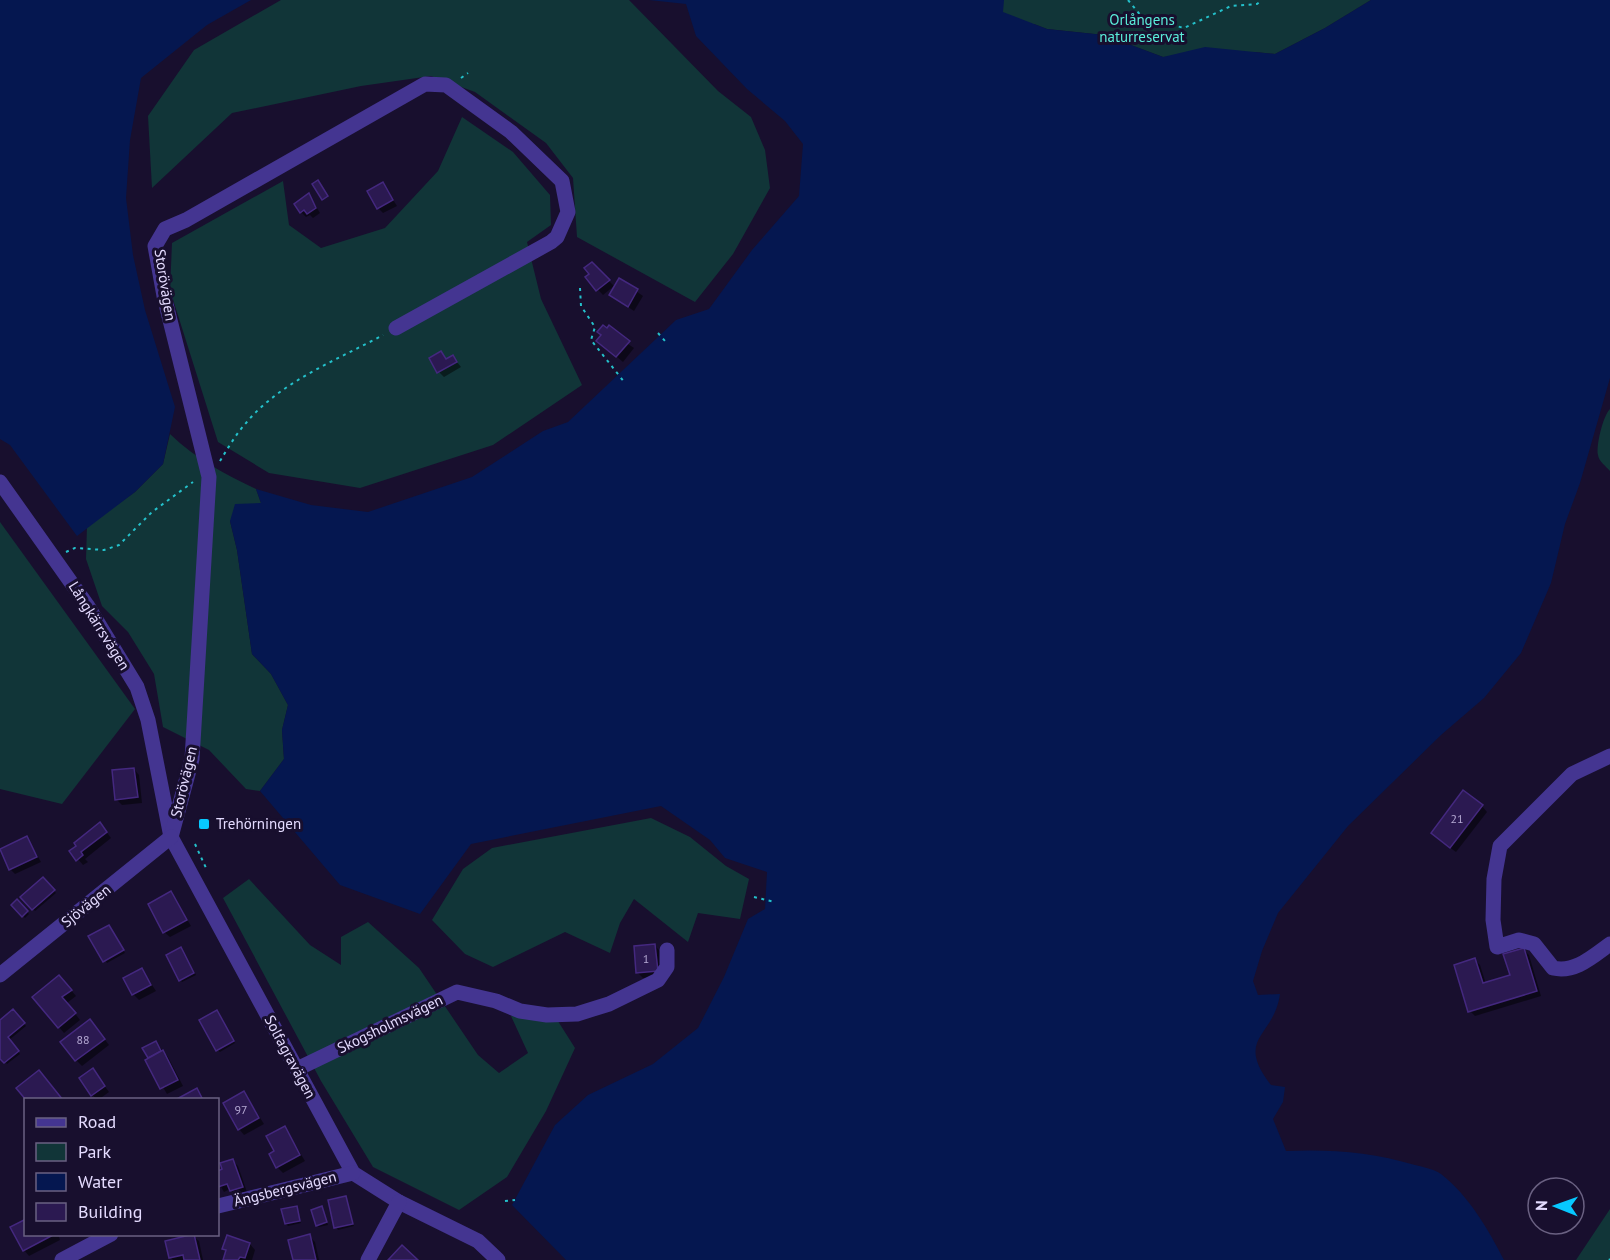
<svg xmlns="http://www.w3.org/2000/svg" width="1610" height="1260" font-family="'PT Sans',sans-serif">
<rect width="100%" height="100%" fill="#180f2e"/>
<!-- green -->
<g fill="#113538">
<polygon points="281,0 629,0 718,91 751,117 765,150 770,188 733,254 695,302 577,237 573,178 546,143 475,92 431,76 361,86 232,113 152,188 148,116 194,50"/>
<polygon points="983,0 1371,0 1325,28 1275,54 1255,52 1163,57 1104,35 1047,29 1034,24 1019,25"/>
<polygon points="462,117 513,152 550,195 551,225 527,242 541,299 582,385 493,445 360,488 269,473 218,442 170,290 172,243 283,181 289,225 321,248 385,228 438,171"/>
<path d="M1610,409V471C1606,466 1599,462 1598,455C1596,445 1603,416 1610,409Z"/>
<path d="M170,434C196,459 224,474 256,489L261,503L230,521L237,550L252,654L271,674L288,705L282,730L284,759L260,791L246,789L209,750L163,727L154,674L128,632L102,606L86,559L87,526L135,492L163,464Z"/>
<polygon points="0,522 135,709 62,804 0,789"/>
<polygon points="651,818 690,837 726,866 749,879 740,919 698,913 688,942 634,899 620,923 610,953 565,932 493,967 465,954 432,920 463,869 492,848"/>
<polygon points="249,879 310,945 341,965 341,937 368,922 419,968 478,1055 499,1073 528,1053 511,1016 556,1018 575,1048 546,1111 507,1177 459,1210 373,1167 321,1081 223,898"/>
<polygon points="1610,1209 1610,1260 1576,1260"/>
</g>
<!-- water -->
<g fill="#051750">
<polygon points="0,0 251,0 207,25 141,78 130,140 126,198 133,255 145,310 175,407 163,464 135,492 77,536 10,445 0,439"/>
<path d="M649,0H1004L1003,12L1047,29L1104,35L1163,57L1205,47L1275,54L1325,28L1371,0H1610V378L1580,483L1565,524L1551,583L1521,653L1484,698L1441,735L1348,826L1278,913L1262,951L1253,981L1258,995L1280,994C1274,1038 1234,1037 1271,1085L1285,1087L1283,1102L1273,1119L1286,1151C1330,1149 1372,1152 1415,1165C1423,1167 1434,1169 1441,1174C1469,1196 1488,1229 1504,1260H566L512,1205L555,1125L588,1095L653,1064L698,1028L724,977L748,919L765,909L767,872L725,858L710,840L661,806L471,844L420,914L340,885L260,791L284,759L282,730L288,705L271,674L252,654L237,550L230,521L235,504L261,503L256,489L311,505L368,512L472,477L543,431L568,422L676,320L709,309L752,250L799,196L803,144L785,121L747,89L696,36L686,4Z"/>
</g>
<!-- shadow -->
<g fill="#0007">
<polygon points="383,184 397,206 383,213 378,208"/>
<polygon points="309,195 320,213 313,218 310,215 306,217 301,212"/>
<polygon points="592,264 614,286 603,295 587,278 591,274"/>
<polygon points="620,280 643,296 634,311 610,295"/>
<polygon points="607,330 634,348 623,362 604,346"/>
<polygon points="441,353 447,360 453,357 461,367 444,377 439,372"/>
<polygon points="134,769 139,775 142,803 122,805 116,799"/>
<polygon points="1482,806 1487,812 1456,852 1438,839"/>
<polygon points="105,830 111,838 85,859 88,862 83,865 71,851"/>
<polygon points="27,838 41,862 15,874 10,869"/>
<polygon points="43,879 56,893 35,911 22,897"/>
<polygon points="171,893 191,926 170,937 164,932"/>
<polygon points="17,901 29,914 25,918 13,905"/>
<polygon points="111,929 125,953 107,963 90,937"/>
<polygon points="655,946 660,951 663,976 643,978 638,973"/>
<polygon points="181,949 196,975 182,982 180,980"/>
<polygon points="1523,949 1529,955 1541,996 1475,1016 1470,1011 1475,960 1480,965 1486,984 1512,976"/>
<polygon points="142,970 156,991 139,1000 133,994"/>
<polygon points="64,982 76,996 67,1003 80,1020 64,1033 34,997"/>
<polygon points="13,1011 26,1026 9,1040 20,1054 7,1064 0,1056 0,1022"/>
<polygon points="219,1014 235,1043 220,1052 217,1050"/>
<polygon points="95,1027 109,1045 82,1066 76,1060"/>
<polygon points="158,1045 168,1057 183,1086 167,1094 147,1060 150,1059 144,1048"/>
<polygon points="93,1070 109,1092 98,1100 92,1095"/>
<polygon points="244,1093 264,1124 244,1135 239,1129"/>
<polygon points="285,1128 305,1161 283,1173 277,1167 276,1152"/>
<polygon points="232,1160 238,1166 247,1192 236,1196 230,1189 224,1192 218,1182 218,1172"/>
<polygon points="346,1198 354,1226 338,1230 336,1227"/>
<polygon points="296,1208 301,1223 288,1226 286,1224"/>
<polygon points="322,1208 328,1225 319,1227 317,1225"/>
<polygon points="26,1234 58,1234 60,1240 29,1256 24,1250"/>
<polygon points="193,1236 199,1241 203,1260 173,1260 170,1257"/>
<polygon points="309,1236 315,1242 319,1260 294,1260"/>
<polygon points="250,1244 255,1250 252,1260 225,1260 227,1252 224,1248"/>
</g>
<!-- building -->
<g fill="#2b1951" stroke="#44287f" stroke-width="1.5">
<polygon points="318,180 328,196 322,200 312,184"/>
<polygon points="383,182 393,200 377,209 367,191"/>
<polygon points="309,193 316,208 307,214 304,210 300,213 294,204"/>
<polygon points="592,262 610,280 596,291 585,277 589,274 584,268"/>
<polygon points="619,278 638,289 628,307 609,295"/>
<polygon points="603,325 607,328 609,325 630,341 616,357 596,341 601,335 597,332"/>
<polygon points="441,351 446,359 453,355 457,362 437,373 429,358"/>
<polygon points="134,768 138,797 115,800 112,770"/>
<polygon points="1463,790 1483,805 1450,848 1431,833"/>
<polygon points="100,822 107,832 81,852 83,855 76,861 69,851 76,846 74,843"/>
<polygon points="27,836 37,857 9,870 0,849"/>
<polygon points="43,877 55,890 32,910 20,897"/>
<polygon points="171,891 187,920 163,933 148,904"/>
<polygon points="17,899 28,911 22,917 11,905"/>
<polygon points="109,925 124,950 103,962 88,936"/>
<polygon points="655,944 658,971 636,973 634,946"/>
<polygon points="181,947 194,973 179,981 166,955"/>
<polygon points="1524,948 1537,991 1468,1012 1454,965 1475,958 1483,983 1510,975 1503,954"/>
<polygon points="142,968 151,985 132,995 123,978"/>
<polygon points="59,975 72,990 62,997 76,1013 58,1028 32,997"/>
<polygon points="13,1009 25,1023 8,1037 19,1051 4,1063 0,1059 0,1020"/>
<polygon points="217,1010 234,1041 216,1051 199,1020"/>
<polygon points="90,1019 105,1039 75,1061 60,1042"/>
<polygon points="156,1041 161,1051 148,1058 142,1048"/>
<polygon points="163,1050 178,1080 160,1089 145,1060"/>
<polygon points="93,1068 105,1086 91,1096 79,1078"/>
<polygon points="39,1070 63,1100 26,1100 16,1088"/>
<polygon points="197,1088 203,1100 175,1100"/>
<polygon points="244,1091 259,1118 238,1130 223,1103"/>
<polygon points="285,1126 300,1155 276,1168 269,1154 274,1151 266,1136"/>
<polygon points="233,1159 243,1187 230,1191 227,1184 218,1187 218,1171 222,1169 220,1163"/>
<polygon points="346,1196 353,1224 334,1228 328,1200"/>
<polygon points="297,1206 300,1221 285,1224 281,1209"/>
<polygon points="322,1206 327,1222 316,1226 311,1210"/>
<polygon points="26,1219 26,1234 55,1234 23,1251 10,1227"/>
<polygon points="194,1234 200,1260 184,1260 183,1255 169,1258 165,1241"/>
<polygon points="310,1234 316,1260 293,1260 288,1240"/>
<polygon points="227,1235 250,1243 245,1258 240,1257 238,1260 223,1260 226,1250 222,1249"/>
<polygon points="402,1245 418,1260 388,1260"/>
</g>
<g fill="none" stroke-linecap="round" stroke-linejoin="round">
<!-- path -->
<g stroke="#24c1cb" stroke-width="2" stroke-dasharray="3 4.5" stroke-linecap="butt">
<polyline points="1128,0 1142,17 1184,28 1231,6 1257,4 1262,0"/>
<polyline points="461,78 468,73"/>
<polyline points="580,288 581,306 595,327 591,340 625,383"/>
<polyline points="658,333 665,341"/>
<path d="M220,461C228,448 236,434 246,423C280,382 337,360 383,335"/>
<polyline points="66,552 75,548 104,550 119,545 152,512 193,482"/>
<polyline points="195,844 206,868"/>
<polyline points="754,897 775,902"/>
<polyline points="505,1201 515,1200"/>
<polyline points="1609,1260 1610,1259"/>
</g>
<!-- minor -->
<g stroke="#443591" stroke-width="15">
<polyline points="0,482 87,605 137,687 148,720 171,837 353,1173 399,1202 478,1241 498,1260"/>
<path d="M1610,756L1572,774L1500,846L1494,879L1493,920L1497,947L1519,940L1534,944L1553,968C1575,973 1592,957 1610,944"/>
<polyline points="171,837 192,759 209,477 164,296 155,246 165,229 186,220 425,84 446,85 511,132 562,181 568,212 557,237 551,242 396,328"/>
<polyline points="0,975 171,837"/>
<polyline points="297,1069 457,992 496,1001 520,1011 547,1015 577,1014 609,1004 658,980 667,967 667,950"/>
<polyline points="218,1206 353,1173"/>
<polyline points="62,1260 111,1234"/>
<polyline points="368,1260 399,1202"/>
</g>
</g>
<!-- markers -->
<rect fill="#07c8ff" stroke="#180f2e" stroke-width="2" x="198" y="818" width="12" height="12" rx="3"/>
<g text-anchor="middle" stroke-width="6" stroke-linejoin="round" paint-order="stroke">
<!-- number labels -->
<g font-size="12" fill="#b6aad4">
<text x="1457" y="823">21</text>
<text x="646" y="963">1</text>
<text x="83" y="1044">88</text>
<text x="241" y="1114">97</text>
</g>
<!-- park labels -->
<g font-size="15" fill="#5aedda" stroke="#180f2e">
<text x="1142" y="25">Orlångens<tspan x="1142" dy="17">naturreservat</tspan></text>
</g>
<!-- street labels -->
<g font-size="15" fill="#e4dbff" stroke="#180f2e">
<text transform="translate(165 285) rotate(81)" y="5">Storövägen</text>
<text transform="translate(99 626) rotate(58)" y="5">Långkärrsvägen</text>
<text transform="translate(184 782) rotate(-77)" y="5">Storövägen</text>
<text transform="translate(86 906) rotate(-39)" y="5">Sjövägen</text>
<text transform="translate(390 1024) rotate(-26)" y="5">Skogsholmsvägen</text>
<text transform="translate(290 1057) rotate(62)" y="5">Solfagravägen</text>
<text transform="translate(285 1189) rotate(-14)" y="5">Ängsbergsvägen</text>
</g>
<!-- poi labels -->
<g font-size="15" fill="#e4dbff" stroke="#180f2e" text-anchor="start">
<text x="216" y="829">Trehörningen</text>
</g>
</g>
<!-- legend -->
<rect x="24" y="1098" width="195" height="138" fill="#180f2e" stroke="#6a6182" stroke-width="1.5"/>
<rect x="36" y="1118" width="30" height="9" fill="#443591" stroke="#6a6182" stroke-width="1.5"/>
<text x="78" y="1128" font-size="18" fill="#e4dbff">Road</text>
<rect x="36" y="1143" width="30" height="18" fill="#113538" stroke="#6a6182" stroke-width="1.5"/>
<text x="78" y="1158" font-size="18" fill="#e4dbff">Park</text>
<rect x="36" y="1173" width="30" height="18" fill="#051750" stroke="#6a6182" stroke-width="1.5"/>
<text x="78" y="1188" font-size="18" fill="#e4dbff">Water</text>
<rect x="36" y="1203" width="30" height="18" fill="#2b1951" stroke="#6a6182" stroke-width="1.5"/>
<text x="78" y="1218" font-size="18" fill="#e4dbff">Building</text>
<!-- north arrow -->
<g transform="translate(1556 1206) rotate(271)"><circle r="28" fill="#180f2e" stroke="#6a6182" stroke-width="1.5"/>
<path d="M0-4.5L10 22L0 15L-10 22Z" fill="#07c8ff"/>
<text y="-9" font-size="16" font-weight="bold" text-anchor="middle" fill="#e4dbff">N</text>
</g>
</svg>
